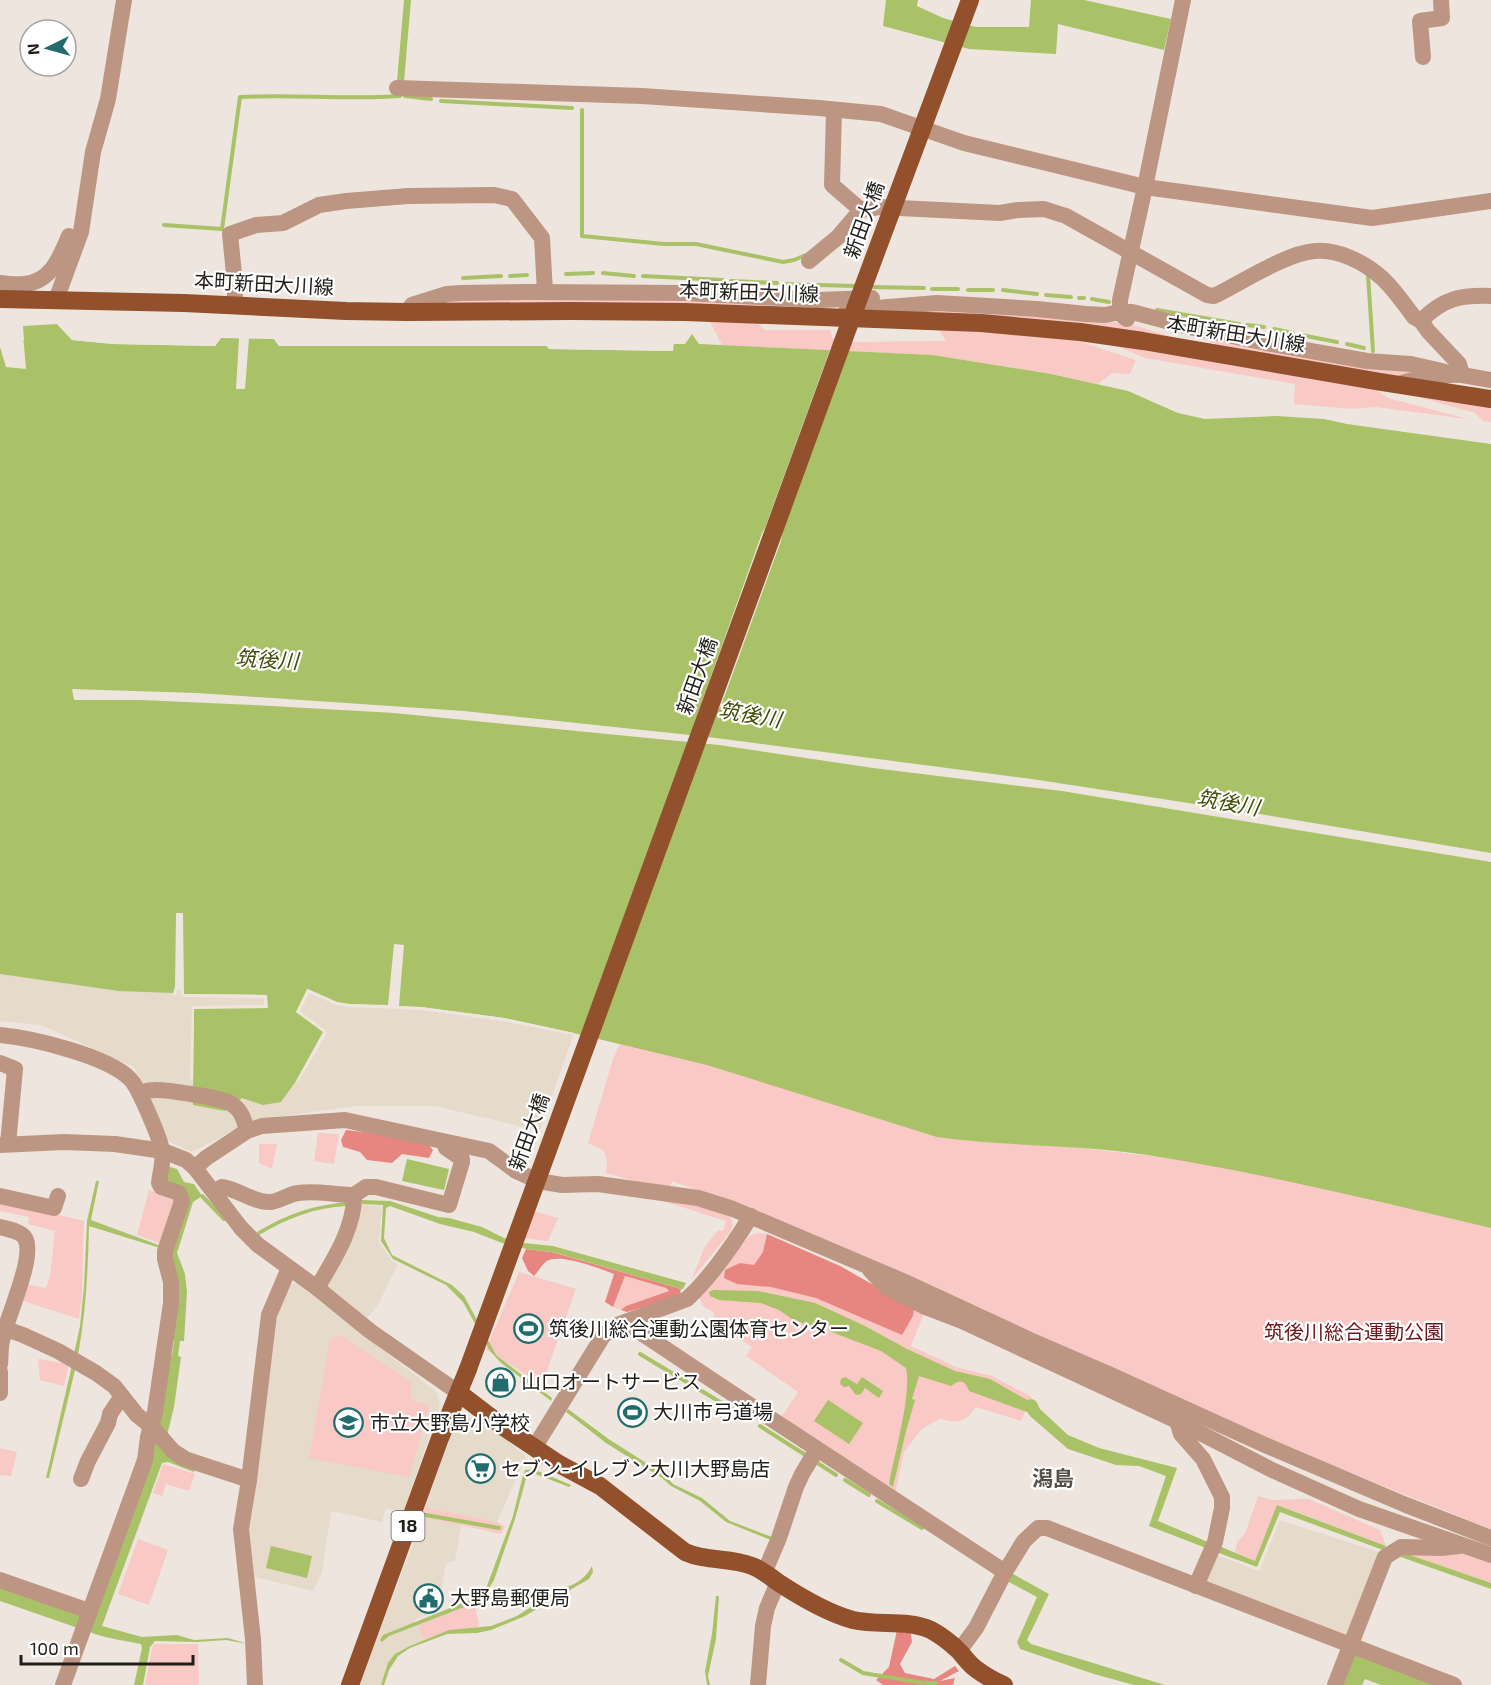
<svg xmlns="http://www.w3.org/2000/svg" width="1491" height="1685" font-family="'Exo 2','Noto Sans JP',sans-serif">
<rect width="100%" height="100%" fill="#eee6de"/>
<!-- built -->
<g fill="#e6dacb">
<polygon points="0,953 304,979 421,1007 574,1033 540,1131 435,1106 358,1106 253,1120 192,1152 168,1141 134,1067 41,1025 0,1021"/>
<polygon points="356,1204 382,1206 379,1242 392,1261 398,1264 378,1305 365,1320 322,1285"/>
<polygon points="296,1283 437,1392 440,1406 403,1513 386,1508 382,1522 331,1511 322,1573 313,1591 250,1576 247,1532 251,1522 277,1320 284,1295 289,1285"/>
<polygon points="467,1417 477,1419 488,1425 526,1456 497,1522 425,1507 452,1432 461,1420"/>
<polygon points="423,1517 461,1525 455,1561 446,1563 438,1610 414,1620 425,1640 395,1655 384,1685 359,1685"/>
<polygon points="1280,1520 1382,1553 1348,1640 1200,1584 1214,1554 1259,1571"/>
</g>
<!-- green -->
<g fill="#f8c9c5">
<polygon points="458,297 859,302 815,311 684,303 565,303 419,307"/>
<polygon points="934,308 1037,314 1130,324 1185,341 875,312"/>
<polygon points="709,320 757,323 765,330 830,330 832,338 847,342 946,341 937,327 1063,336 1136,360 1130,374 1112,373 1098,384 1051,374 933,355 722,345"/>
<polygon points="1200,337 1435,374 1388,377 1220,346"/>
<polygon points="1108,342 1370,385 1388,398 1468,419 1375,407 1352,409 1294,404 1295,384 1145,358"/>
<polygon points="1404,393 1491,407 1491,422 1483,421 1475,413"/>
<polygon points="443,996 1053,1145 1266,1169 1372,1200 1491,1228 1491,1529 1271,1441 856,1253 719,1198 672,1181 669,1191 606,1173 607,1160 604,1151 588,1143 613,1059 620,1044 504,1018"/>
<polygon points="318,1133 339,1134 334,1164 314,1161"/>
<polygon points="259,1144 277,1144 272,1169 259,1163"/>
<polygon points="149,1190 175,1200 162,1244 137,1235"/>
<polygon points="653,1198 697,1204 730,1215 733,1225 730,1232 692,1279 704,1248 718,1230 723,1231 726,1221"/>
<polygon points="0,1201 84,1221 82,1296 79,1319 17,1299 24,1284 46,1288 50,1277 55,1231 28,1224 29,1217 0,1211"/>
<polygon points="533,1211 558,1218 548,1241 524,1238"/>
<path d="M757,1233L767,1234L840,1266L881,1290L925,1311L911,1346L956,1367L992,1376L1032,1397L1021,1421L976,1407C967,1421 957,1426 941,1418L922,1429L904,1452L895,1494L780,1419L798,1392L746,1356L752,1347L712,1321L715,1313L703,1306L699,1297L749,1236Z"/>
<polygon points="519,1272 576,1289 542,1385 486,1349"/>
<polygon points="625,1276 666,1288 669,1292 626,1306 621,1310 613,1307"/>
<polygon points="341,1335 411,1382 411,1400 430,1406 409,1477 309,1458 330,1340"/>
<polygon points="38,1359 69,1364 64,1386 40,1380"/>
<polygon points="0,1448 17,1452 11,1476 0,1475"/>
<polygon points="163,1464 195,1474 189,1491 166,1484 162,1496 153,1493"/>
<polygon points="1258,1496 1272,1500 1309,1499 1380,1530 1386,1546 1278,1505 1255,1561 1235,1552 1237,1542 1245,1534"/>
<polygon points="425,1507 497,1522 505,1526 501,1534 423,1517"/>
<polygon points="138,1539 168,1550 149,1605 118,1594"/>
<polygon points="1464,1551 1491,1561 1491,1583 1404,1553"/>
<polygon points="472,1604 475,1606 479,1625 478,1627 449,1630 425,1640 417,1625"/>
<polygon points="153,1644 198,1644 199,1685 145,1685"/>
</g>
<!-- forest -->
<g fill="#e78681">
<polygon points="346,1130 382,1134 428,1144 433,1150 429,1158 402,1154 392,1163 367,1160 360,1152 343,1147 341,1140"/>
<polygon points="767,1234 840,1266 914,1308 913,1316 902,1335 816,1298 771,1287 737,1284 724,1278 725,1270 740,1263 754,1265 763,1252"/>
<path d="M526,1249L552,1252L681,1289L680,1294L677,1297L627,1312L621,1310L626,1306L669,1291L666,1288L625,1276L613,1307L605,1302L614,1274C601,1269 560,1253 547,1261C542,1264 538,1272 534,1276L528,1271L522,1258Z"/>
<polygon points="910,1629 912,1642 900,1664 905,1673 934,1679 955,1666 959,1671 940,1681 955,1678 953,1685 883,1685 876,1680 889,1667 897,1630"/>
</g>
<!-- water -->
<g fill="#a9c167">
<polygon points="404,0 411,0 404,82 397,81"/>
<polygon points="886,0 918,0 917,6 943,18 976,27 1029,27 1031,0 1084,0 1171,19 1164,50 1058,24 1056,54 969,49 883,26"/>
<path d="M57,324L72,340L113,344L215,346L221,338L274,339L279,346H547L549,349L673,351V344H685L692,334L699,344L933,355L1051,374L1128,391L1178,413L1205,419L1277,416L1324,419L1347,424L1491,444V1228C1377,1201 1263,1173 1147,1155C1077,1144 1007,1147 937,1137L707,1065L574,1033L504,1018L421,1007L349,1004L337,1002L308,989L296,1012L324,1032L296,1081L281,1102L263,1105L242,1098L225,1111L193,1105L194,1008H267V995L184,994L183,988L175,987L173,993L119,991L0,974V340H24L23,326Z"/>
<polygon points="407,1159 449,1169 444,1190 402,1181"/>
<path d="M167,1166L177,1169L184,1182L194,1184L202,1196L193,1202L177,1253L185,1274L187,1292L184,1341H180L178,1356L181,1357L174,1407L164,1448L195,1469L194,1472L168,1462L162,1463L102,1626L142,1637L177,1635L194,1640L228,1638L248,1644L226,1640L197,1642L155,1641L150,1647L143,1685H134L142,1648L141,1644C127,1641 112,1639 98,1635C90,1633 84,1627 75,1627L0,1601V1587L91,1620L169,1355H172L174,1341L171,1339V1258L185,1201L167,1184Z"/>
<path d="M96,1181H99L91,1220L161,1246L160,1248L89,1226C88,1270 86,1312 78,1355L74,1354L80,1326L84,1287L87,1221Z"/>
<polygon points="361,1200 390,1201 438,1217 449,1218 482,1227 504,1238 524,1243 553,1246 686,1283 683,1289 681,1289 553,1252 526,1249 515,1245 502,1243 474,1232 440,1224 390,1206 386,1208 384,1238 392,1255 452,1285 464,1296 496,1355 552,1398 551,1401 500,1362 490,1351 463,1302 446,1285 393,1259 381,1241 383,1205 362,1204"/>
<path d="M347,1202V1206C313,1208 288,1218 259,1235L257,1232C290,1213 310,1206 347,1202Z"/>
<path d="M714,1290L758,1291L815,1303L865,1326L907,1349L955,1371L990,1379L1027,1400L1032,1399L1036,1401L1040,1409L1068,1435L1099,1448L1177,1468L1158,1521L1208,1542L1206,1548L1149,1526L1166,1476L1139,1466L1116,1465L1068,1449L1030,1416L1027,1412L969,1391C965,1380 960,1379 951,1386L919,1376L912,1399L915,1400L906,1431L893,1487L889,1484C894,1457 912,1393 906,1368L881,1351L829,1331V1325L826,1320H820L815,1322L813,1327L792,1319L779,1310L761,1303L719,1300L710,1296L709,1292Z"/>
<polygon points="72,1365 76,1366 49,1478 46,1478"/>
<polygon points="845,1377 857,1384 862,1377 883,1391 879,1398 865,1388 861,1394 856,1395 849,1386 844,1387 840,1384 841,1379"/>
<polygon points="828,1400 863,1423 849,1444 814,1421"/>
<polygon points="568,1409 610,1440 665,1475 673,1484 702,1498 730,1521 772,1537 771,1540 726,1522 700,1501 671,1486 662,1478 606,1443 566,1412"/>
<polygon points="533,1469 571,1485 569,1487 533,1473 527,1475 515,1519 494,1580 486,1593 472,1604 389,1636 382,1642 380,1640 383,1635 475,1598 487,1586 513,1516 523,1475 525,1470"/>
<polygon points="1277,1505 1386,1546 1383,1550 1280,1512 1257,1567 1216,1552 1219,1546 1255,1561"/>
<polygon points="271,1546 312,1556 307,1578 266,1568"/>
<polygon points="1404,1553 1491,1583 1491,1589 1398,1556"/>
<path d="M592,1566L593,1572L589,1579L523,1617L491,1630L477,1633L447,1634L410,1648L398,1656L389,1670L384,1685H381L388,1663L395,1654L410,1646L449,1630L491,1626L517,1616L561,1588C575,1586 586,1578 592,1566Z"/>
<polygon points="1011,1573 1049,1594 1027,1640 1031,1644 1165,1685 1134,1685 1094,1674 1020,1649 1017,1642 1037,1597 1009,1582"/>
<polygon points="716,1596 719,1596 716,1639 708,1676 710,1685 707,1685 705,1671 712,1634"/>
<polygon points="1354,1653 1438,1685 1381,1685 1365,1679 1362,1685 1343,1685"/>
</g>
<!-- pier -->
<g fill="#eee6de">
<polygon points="57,321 73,338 113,341 214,343 220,335 274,336 281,343 547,343 551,346 670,348 671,343 674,341 673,351 549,349 547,346 279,346 274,339 249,338 245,389 236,389 239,338 221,338 215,346 113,344 72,340 57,324"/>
<polygon points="22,323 26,369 6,367 0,347 0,337 21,337 20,325"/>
<polygon points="831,347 850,348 783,530 781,541 721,706 717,711 708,737 1032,779 1260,814 1491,853 1491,862 1062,791 873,768 719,745 394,713 253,705 141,700 74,700 72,689 197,693 464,711 690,735 762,533 765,528"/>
<polygon points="176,913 183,913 184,994 267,995 268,1008 194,1009 193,1079 190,1079 192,1006 264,1005 264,998 183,997 181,995 180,990 177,990 176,995 173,996 175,987"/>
<polygon points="394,944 404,945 399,1006 421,1007 504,1018 574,1033 573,1035 503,1021 421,1010 349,1007 336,1005 309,993 300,1011 325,1030 327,1033 299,1081 296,1081 323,1032 296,1012 307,989 337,1002 349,1004 388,1005"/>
</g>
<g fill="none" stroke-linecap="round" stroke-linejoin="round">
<!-- stream -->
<g stroke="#a9c167" stroke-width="4">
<polyline points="405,96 431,99"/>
<polyline points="441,101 572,108"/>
<polyline points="582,110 582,236 664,244 696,244 783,262 794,260 806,255"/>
<path d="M164,225L222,229L240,97C293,94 346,100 400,96"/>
<polyline points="603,273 634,276"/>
<polyline points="566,274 593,273"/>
<polyline points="1368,275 1373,351"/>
<polyline points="510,276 527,275"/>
<polyline points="643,276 723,280"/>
<polyline points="463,278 501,276"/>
<polyline points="731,281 777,283"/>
<polyline points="785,284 809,285"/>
<polyline points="818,285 857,286"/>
<polyline points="868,287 924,288"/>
<polyline points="932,289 958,289"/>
<polyline points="968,290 993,290"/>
<polyline points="1003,290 1037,294"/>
<polyline points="1046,295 1071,297"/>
<polyline points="1079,298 1084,298"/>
<polyline points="1092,299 1109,302"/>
<polyline points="1157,310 1239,324"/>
<polyline points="1247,325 1264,327"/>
<polyline points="1274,329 1293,333"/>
<polyline points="1301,335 1337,342"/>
<polyline points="1347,344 1364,348"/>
<polyline points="202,1196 224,1219"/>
<polyline points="640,1354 750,1420"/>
<polyline points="760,1426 807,1456"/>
<polyline points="816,1462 836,1475"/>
<polyline points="845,1480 869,1495"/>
<polyline points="877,1501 922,1528"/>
<polyline points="426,1515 499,1528"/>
<polyline points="841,1660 863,1673 924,1683 936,1683"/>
</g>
<!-- minor -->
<g stroke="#bc9683" stroke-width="16">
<polyline points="1423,57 1420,21 1442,18 1441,0"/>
<polyline points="397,88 642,96 819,108 881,114 964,143 1145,187 1372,218 1491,201"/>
<polyline points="834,110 832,185 861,210"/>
<path d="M809,261L838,237L861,210L879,207L1000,213L1018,210L1044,209L1066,216L1207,295L1214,296C1241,283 1286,253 1315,251C1338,249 1364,262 1382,278C1394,289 1404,304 1414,317L1421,321C1443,298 1461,295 1491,296"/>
<path d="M0,283C8,284 16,285 24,284C51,282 60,257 69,236"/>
<polyline points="56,300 81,232 93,152 108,99 124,0"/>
<polyline points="235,305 235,284 230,234 256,225 283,223 319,205 346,201 408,196 494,195 512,199 542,238 545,292"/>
<polyline points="407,312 412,305 447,294 460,293 527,292 686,293 818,300 872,298"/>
<polyline points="844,314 864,309 937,303 1037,309 1086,314 1105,315 1120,312 1132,312 1189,327 1266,343 1367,361 1411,364 1442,371 1450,374"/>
<path d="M1127,319C1119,315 1120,309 1120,300L1145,187L1183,0"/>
<polyline points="1462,375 1491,380"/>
<path d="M1399,384C1413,378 1447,374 1462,375L1459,364L1428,331L1421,321"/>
<path d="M0,1035C32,1038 108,1056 130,1079C138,1086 161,1140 162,1151C164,1160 160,1173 159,1183L161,1187L179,1193L182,1201L165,1251V1259L171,1282V1303L155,1412L148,1437L145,1460L63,1685"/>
<polyline points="0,1063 15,1069 8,1144"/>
<path d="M140,1093C144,1092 149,1090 154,1090C165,1089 221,1098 230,1103C241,1109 244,1119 247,1131"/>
<polyline points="0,1145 64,1142 115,1144 163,1151 186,1160 195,1168 241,1228 258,1245 317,1288 370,1331 459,1393"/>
<polyline points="195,1168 206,1158 247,1131 262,1126 345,1120 489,1151 516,1171 538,1181 562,1185 598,1184 698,1198 733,1209 905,1282 1030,1340 1111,1375 1265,1445 1406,1505 1491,1538"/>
<path d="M214,1192L222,1187C238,1189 254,1203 271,1202C280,1201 289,1194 298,1193C318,1190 334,1195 354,1195"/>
<polyline points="0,1196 54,1208 58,1196"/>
<path d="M0,1227C7,1229 21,1231 25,1238C36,1257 6,1318 2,1341C0,1348 1,1357 0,1364"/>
<polyline points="870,1270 886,1287 923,1306 962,1321 1177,1421 1272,1470 1359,1509 1491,1555"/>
<path d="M317,1288C333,1261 355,1227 354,1195L366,1187H376L449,1205L462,1162V1159L446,1148L444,1142"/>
<polyline points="625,1322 727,1390 1005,1572"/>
<polyline points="0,1329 6,1329 23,1335 58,1351 96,1373 114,1386 137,1415 152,1427 173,1451 185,1459 249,1480"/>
<polyline points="0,1372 0,1393"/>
<polyline points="1177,1421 1181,1434 1203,1459 1222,1497 1222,1508 1215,1542 1196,1586"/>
<path d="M534,1448L603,1336L617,1325L687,1299C712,1276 733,1245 751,1216"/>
<polyline points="81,1479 88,1461 108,1423 110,1414 122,1396"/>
<polyline points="765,1571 779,1538 796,1487 802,1474 817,1449"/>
<polyline points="0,1580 89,1611"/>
<polyline points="959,1651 976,1628 1005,1572 1024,1541 1038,1528 1047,1528 1454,1685"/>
<polyline points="255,1685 253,1639 241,1529 249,1480 269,1315 289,1268"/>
<polyline points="758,1685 763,1626 767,1608 778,1582"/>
<polyline points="1335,1685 1385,1557 1401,1547 1441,1548 1459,1546"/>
</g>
<!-- major -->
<g stroke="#92502c" stroke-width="18">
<polyline points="0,299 184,303 346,311 407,312 571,311 685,312 981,323 1080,332 1143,341 1381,382 1491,399"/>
<path d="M459,1393L505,1428L559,1464L600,1486L685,1552C707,1562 730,1557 752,1566C763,1570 770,1577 779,1583C802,1598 827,1613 853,1620C879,1626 907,1619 931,1630C942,1636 951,1643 960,1652C965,1658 970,1665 976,1669C984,1675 994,1681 1004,1685"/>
<polyline points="350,1685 440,1438 468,1369"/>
</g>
<!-- major-bridge -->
<polyline stroke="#92502c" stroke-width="18" points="468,1369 849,325 970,0"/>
</g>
<!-- icons -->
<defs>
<symbol id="stadium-ring" viewBox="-11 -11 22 22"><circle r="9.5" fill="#fff" stroke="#216d6d" stroke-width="1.5"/><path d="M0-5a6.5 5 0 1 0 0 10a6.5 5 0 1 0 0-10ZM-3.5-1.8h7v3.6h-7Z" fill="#216d6d"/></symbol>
<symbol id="shop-ring" viewBox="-11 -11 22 22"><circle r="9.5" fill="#fff" stroke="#216d6d" stroke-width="1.5"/><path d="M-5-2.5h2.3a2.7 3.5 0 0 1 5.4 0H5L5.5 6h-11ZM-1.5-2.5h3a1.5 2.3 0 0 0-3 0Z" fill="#216d6d"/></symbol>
<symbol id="school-ring" viewBox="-11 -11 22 22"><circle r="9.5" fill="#fff" stroke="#216d6d" stroke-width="1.5"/><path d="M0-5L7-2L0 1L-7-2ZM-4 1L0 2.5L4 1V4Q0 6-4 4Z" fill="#216d6d"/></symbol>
<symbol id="supermarket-ring" viewBox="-11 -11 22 22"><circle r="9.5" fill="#fff" stroke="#216d6d" stroke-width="1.5"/><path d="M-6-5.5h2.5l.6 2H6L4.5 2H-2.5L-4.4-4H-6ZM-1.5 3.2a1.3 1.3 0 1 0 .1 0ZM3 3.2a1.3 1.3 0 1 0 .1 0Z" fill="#216d6d"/></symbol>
<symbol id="civic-ring" viewBox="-11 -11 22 22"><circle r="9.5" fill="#fff" stroke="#216d6d" stroke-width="1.5"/><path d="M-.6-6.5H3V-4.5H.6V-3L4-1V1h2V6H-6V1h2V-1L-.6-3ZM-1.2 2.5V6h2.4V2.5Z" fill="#216d6d"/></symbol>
</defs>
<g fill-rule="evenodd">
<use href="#stadium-ring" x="512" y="1312" width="33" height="33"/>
<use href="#shop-ring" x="484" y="1366" width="33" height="33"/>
<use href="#stadium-ring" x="616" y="1396" width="33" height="33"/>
<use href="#school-ring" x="332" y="1406" width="33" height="33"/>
<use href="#supermarket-ring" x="464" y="1452" width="33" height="33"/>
<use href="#civic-ring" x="412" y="1582" width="33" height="33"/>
</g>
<g text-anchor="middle" stroke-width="4.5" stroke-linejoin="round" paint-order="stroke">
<!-- shield labels -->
<rect fill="#fff" stroke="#63625f" stroke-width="1.5" x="391.5" y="1511" width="33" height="30" rx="4.5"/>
<g font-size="18" font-weight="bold" fill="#201e1b">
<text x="408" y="1532">18</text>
</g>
<!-- street labels -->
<g font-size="20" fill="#201e1b" stroke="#fff">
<text transform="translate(864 220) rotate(-70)" y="7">新田大橋</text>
<text transform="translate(264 284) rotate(3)" y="7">本町新田大川線</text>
<text transform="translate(749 292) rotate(2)" y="7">本町新田大川線</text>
<text transform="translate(1236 334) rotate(9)" y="7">本町新田大川線</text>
<text transform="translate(697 676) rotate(-70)" y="7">新田大橋</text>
<text transform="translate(529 1132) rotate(-70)" y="7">新田大橋</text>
</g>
<!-- poi labels -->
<g font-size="20" fill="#201e1b" stroke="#fff" text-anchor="start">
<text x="549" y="1336">筑後川総合運動公園体育センター</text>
<text x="521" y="1389">山口オートサービス</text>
<text x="653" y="1419">大川市弓道場</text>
<text x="370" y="1430">市立大野島小学校</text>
<text x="501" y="1476">セブン-イレブン大川大野島店</text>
<text x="450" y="1605">大野島郵便局</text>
</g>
<!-- park labels -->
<g font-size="20" fill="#6d171b" stroke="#fff">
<text x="1354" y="1339">筑後川総合運動公園</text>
</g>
<!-- water labels -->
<g font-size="21" font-style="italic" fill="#3d4b06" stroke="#fff">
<text transform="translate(267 660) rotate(3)" y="7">筑後川</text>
<text transform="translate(750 715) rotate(10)" y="7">筑後川</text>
<text transform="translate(1228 803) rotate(10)" y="7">筑後川</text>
</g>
<!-- neighbourhood labels -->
<g font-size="21" font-weight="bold" fill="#554f48" stroke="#fff">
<text x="1053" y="1486">潟島</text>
</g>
</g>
<!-- north arrow -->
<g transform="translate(48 48) rotate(265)"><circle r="28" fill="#ffffff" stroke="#a6a5a4" stroke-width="1.5"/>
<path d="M0-4.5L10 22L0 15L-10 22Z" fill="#216d6d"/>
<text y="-9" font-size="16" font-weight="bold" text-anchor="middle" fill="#201e1b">N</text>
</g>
<!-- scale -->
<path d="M21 1655v9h172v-9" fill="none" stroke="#201e1b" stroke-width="3"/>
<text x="30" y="1655" font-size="18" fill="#201e1b" stroke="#ffffff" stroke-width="4.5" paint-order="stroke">100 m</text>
</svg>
